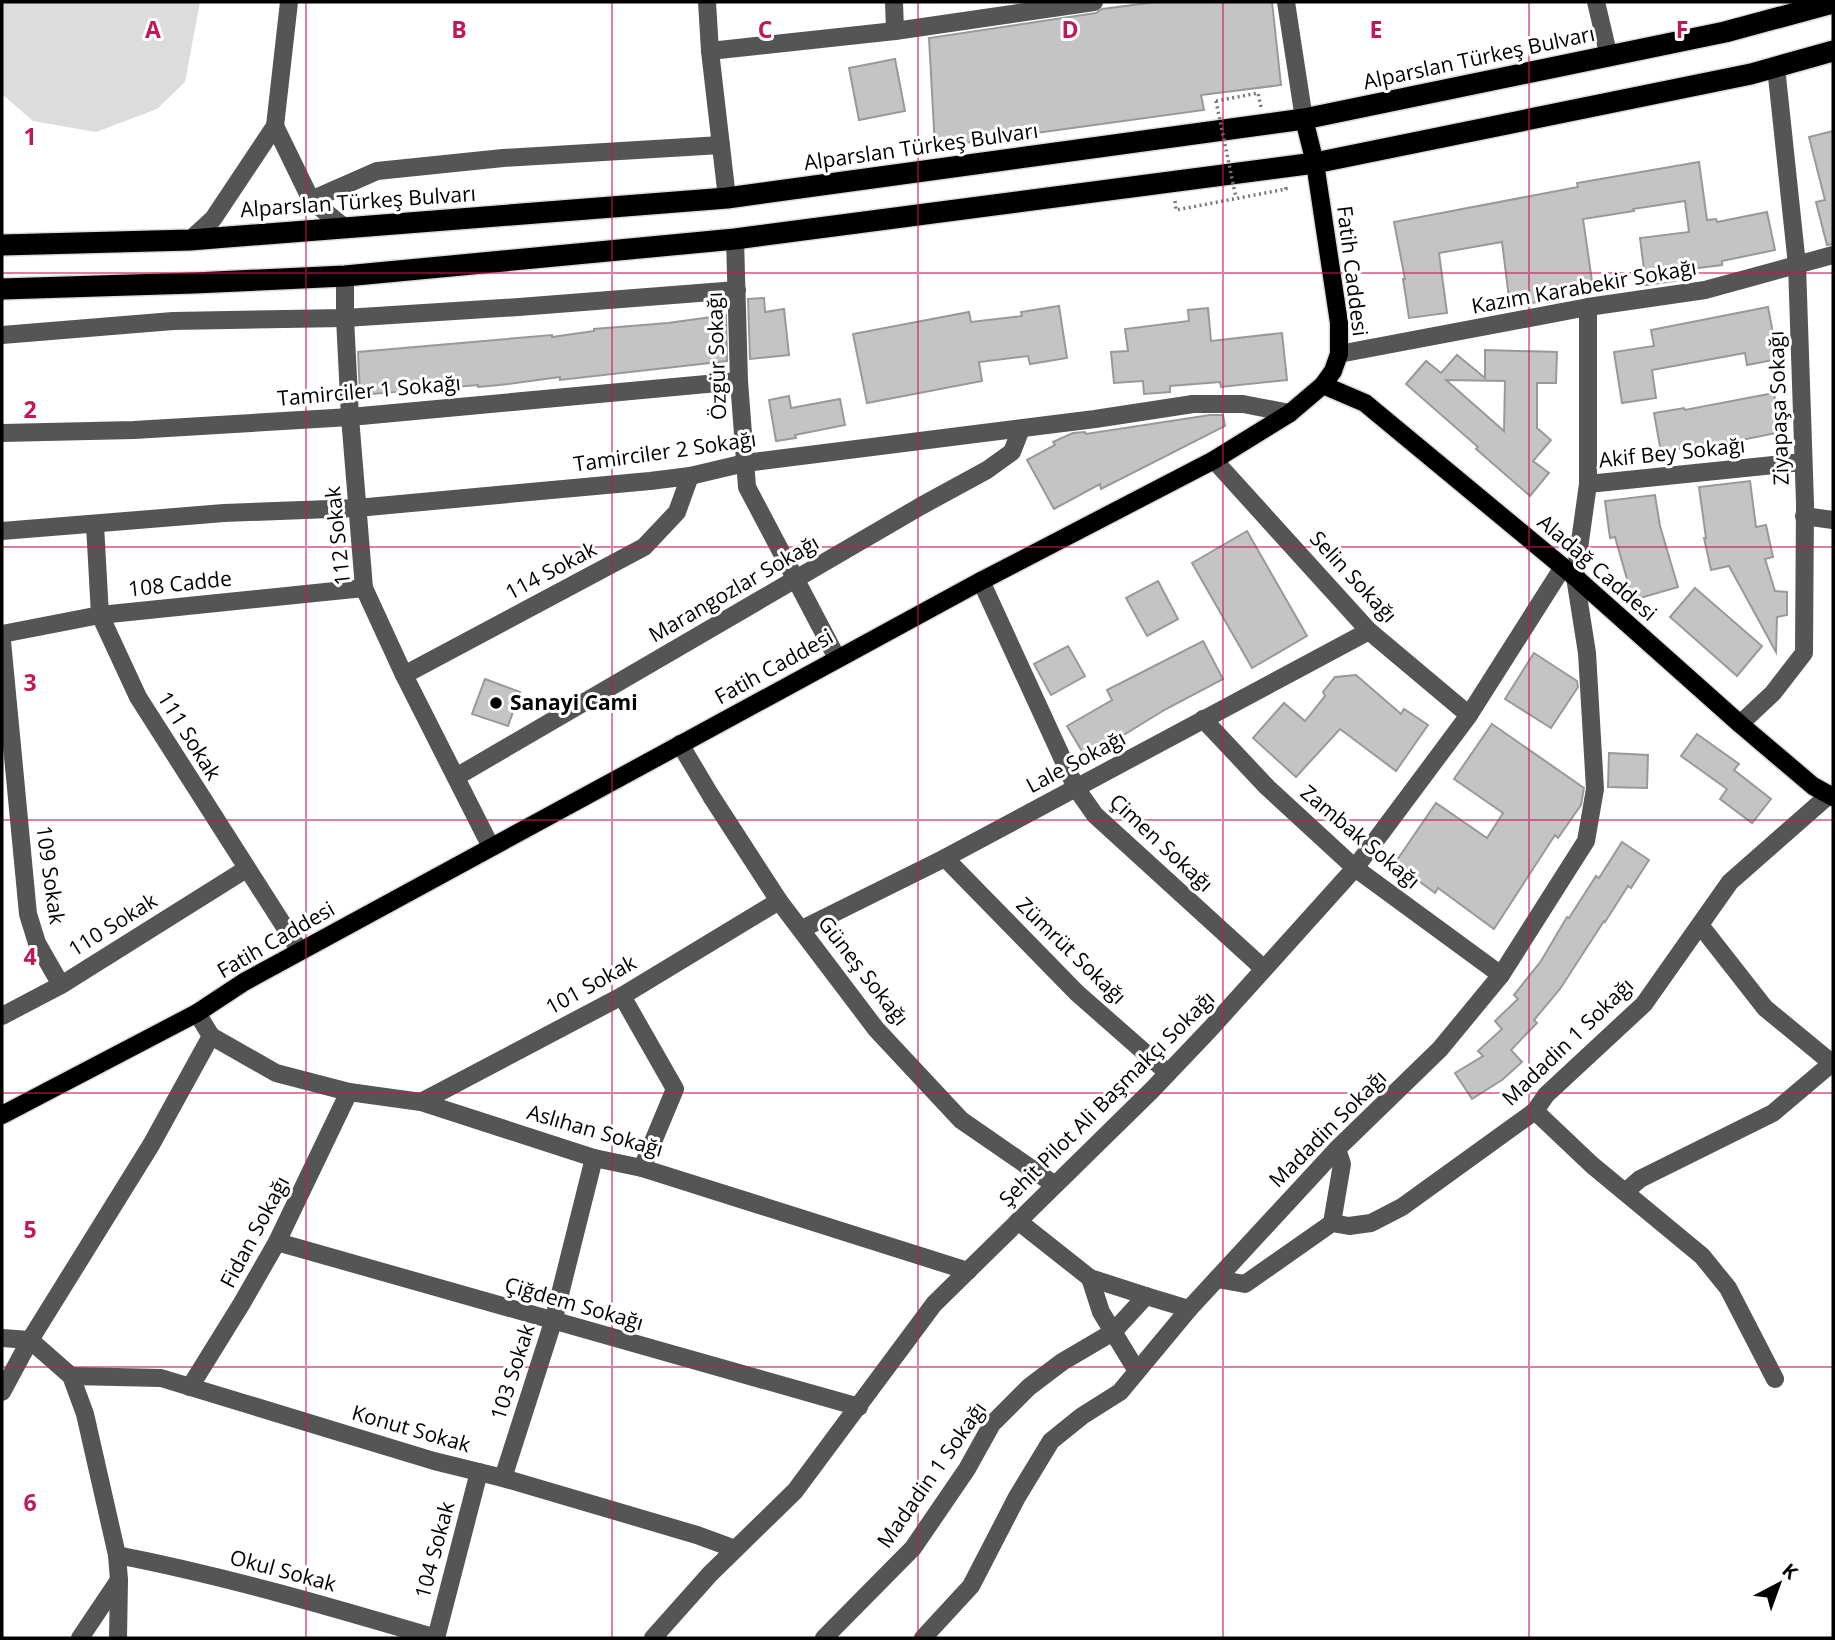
<svg xmlns="http://www.w3.org/2000/svg" width="1835" height="1640" font-family="'Open Sans',sans-serif">
<rect width="100%" height="100%" fill="#fff"/>
<!-- green -->
<polygon fill="#dcdcdc" points="2,2 200,2 185,82 157,109 96,132 33,121 2,94"/>
<!-- building -->
<g fill="#c4c4c4" stroke="#999" stroke-width="2" fill-rule="evenodd">
<polygon points="1156,2 1272,2 1281,85 1201,95 1204,110 935,147 929,38 1096,13 1102,9"/>
<polygon points="895,59 905,111 859,120 849,68"/>
<polygon points="1833,131 1833,244 1827,245 1816,202 1825,200 1809,137"/>
<polygon points="1699,162 1707,220 1716,219 1717,222 1767,212 1775,250 1722,261 1722,265 1673,271 1675,281 1646,285 1640,238 1689,232 1685,201 1633,209 1634,211 1583,219 1592,281 1537,288 1539,302 1510,306 1502,242 1439,253 1447,313 1409,318 1403,279 1405,279 1394,222 1578,187 1577,183"/>
<polygon points="764,298 765,312 784,309 789,355 750,359 748,299"/>
<polygon points="1059,306 1067,358 1030,364 1028,356 979,362 982,381 867,403 853,334 969,312 971,322 1022,316 1021,312"/>
<polygon points="1768,307 1778,359 1747,365 1745,353 1652,370 1656,398 1622,403 1614,352 1654,346 1651,330"/>
<polygon points="1208,308 1211,341 1282,333 1287,380 1221,387 1220,382 1170,386 1170,392 1144,394 1143,381 1114,383 1111,352 1128,351 1125,329 1189,321 1188,310"/>
<polygon points="726,315 727,361 560,380 560,377 500,385 478,387 478,385 360,395 358,352 552,335 552,337 594,331 594,329 668,323"/>
<path d="M1485,350L1557,352L1556,383H1537V428L1551,440L1533,461L1549,473L1530,496L1476,449L1478,447L1406,384L1426,361L1441,373L1457,355L1485,378ZM1446,380L1505,381L1504,431Z"/>
<polygon points="1774,393 1781,432 1706,447 1705,444 1661,452 1654,413 1684,408 1685,410"/>
<polygon points="789,396 791,408 840,399 845,425 795,435 796,438 776,441 769,400"/>
<polygon points="1210,415 1223,415 1225,426 1101,489 1100,484 1054,509 1027,460 1055,445 1053,442 1073,433 1085,432 1086,434"/>
<polygon points="1750,481 1756,527 1766,525 1773,557 1765,559 1775,591 1787,592 1787,615 1777,617 1776,652 1729,566 1711,570 1704,538 1706,538 1699,487"/>
<polygon points="1655,495 1660,526 1678,587 1633,600 1615,537 1610,538 1605,501"/>
<polygon points="1247,531 1307,636 1252,668 1192,563"/>
<polygon points="1158,581 1178,619 1147,636 1126,598"/>
<polygon points="1695,588 1762,646 1737,676 1670,617"/>
<polygon points="1203,641 1223,679 1166,709 1086,758 1067,726 1112,700 1107,690"/>
<polygon points="1068,646 1085,676 1051,695 1034,664"/>
<polygon points="1534,653 1577,681 1578,687 1551,728 1505,699"/>
<polygon points="1356,675 1401,714 1404,709 1428,725 1396,771 1340,729 1296,777 1253,738 1284,703 1305,721 1325,696 1323,692 1335,677"/>
<polygon points="485,679 520,692 508,726 472,714"/>
<polygon points="1492,724 1584,788 1581,805 1558,838 1555,835 1494,929 1438,888 1435,893 1395,863 1436,803 1487,838 1503,813 1454,779"/>
<polygon points="1697,734 1739,764 1734,770 1771,799 1752,823 1720,799 1727,789 1681,756"/>
<polygon points="1609,753 1648,755 1647,788 1608,787"/>
<polygon points="1622,842 1649,860 1631,888 1628,886 1605,922 1604,921 1560,989 1534,1020 1537,1023 1511,1050 1522,1062 1502,1080 1472,1099 1455,1073 1483,1056 1478,1051 1502,1029 1495,1021 1518,999 1514,995 1541,961 1567,917 1569,918 1596,876 1599,878"/>
</g>
<g fill="none" stroke-linecap="round" stroke-linejoin="round">
<defs>
<g id="major">
<polyline points="1323,385 1365,403 1575,577 1740,724 1813,786 1833,797"/>
<polyline points="2,1115 197,1013 244,982 981,581 1214,460 1290,413 1323,385 1333,371 1339,354 1339,323 1315,163 1304,119"/>
</g>
<g id="highway">
<polyline points="2,245 190,240 727,198 1304,119 1725,32 1833,3"/>
<polyline points="2,289 194,283 345,276 735,239 1315,163 1751,74 1833,51"/>
</g>
</defs>
<!-- major casing -->
<use href="#major" stroke="#dbdbdb" stroke-width="21"/>
<!-- highway casing -->
<use href="#highway" stroke="#dbdbdb" stroke-width="24"/>
<!-- path -->
<g stroke="#777" stroke-width="3.5" stroke-dasharray="2 3.5" stroke-linecap="butt">
<polyline points="1216,101 1258,93 1261,107"/>
<polyline points="1175,201 1176,210 1286,189 1285,185"/>
</g>
<!-- minor -->
<g stroke="#555" stroke-width="18">
<polyline points="707,2 710,51 727,198"/>
<polyline points="894,2 895,31"/>
<polyline points="1286,2 1304,119"/>
<polyline points="1596,2 1609,57"/>
<polyline points="710,51 895,31 1094,2"/>
<polyline points="275,126 289,2"/>
<polyline points="311,200 377,171 503,158 721,145"/>
<polyline points="735,239 739,381 747,487 837,658"/>
<polyline points="190,240 213,219 275,126 311,200 345,228"/>
<polyline points="345,276 345,318 350,417 364,588 404,675 491,847"/>
<polyline points="2,335 173,321 345,318 519,307 737,290"/>
<polyline points="1339,354 1588,307 1705,290 1833,255"/>
<polyline points="2,433 134,430 350,417 739,381"/>
<polyline points="1214,460 1369,631 1469,715"/>
<polyline points="1588,484 1803,462"/>
<polyline points="1804,516 1833,520"/>
<polyline points="95,525 100,615 138,697 300,951"/>
<polyline points="2,531 224,513 357,508 650,481 690,476 745,463 1095,419 1193,404 1243,404 1290,413"/>
<polyline points="981,581 1076,788 1095,815 1264,969"/>
<polyline points="2,634 100,615 364,588"/>
<polyline points="2,641 28,914 37,943 61,985"/>
<polyline points="404,675 644,547 677,512 690,476"/>
<polyline points="1203,719 1267,787 1355,868 1501,975"/>
<polyline points="1740,724 1773,693 1804,653 1805,503 1797,265 1776,67"/>
<polyline points="680,744 711,796 779,901 876,1029 961,1120 1055,1185"/>
<polyline points="456,777 921,506 987,470 1012,452 1021,429"/>
<polyline points="945,858 1077,993 1168,1073"/>
<polyline points="1700,925 1765,1008 1833,1064"/>
<polyline points="802,929 945,858 1369,631"/>
<polyline points="622,996 675,1089 642,1168"/>
<polyline points="2,1016 61,985 246,869"/>
<polyline points="211,1036 276,1073 349,1092 421,1102 594,1158 642,1168 968,1271"/>
<polyline points="421,1102 622,996 779,901"/>
<polyline points="1535,1111 1592,1165 1702,1256 1728,1288 1775,1379"/>
<polyline points="1625,1192 1640,1179 1773,1113 1832,1063"/>
<polyline points="1018,1221 1090,1278 1146,1296"/>
<polyline points="1332,1223 1342,1164 1337,1149"/>
<polyline points="277,1242 859,1407"/>
<polyline points="1090,1278 1101,1312 1137,1371"/>
<polyline points="1217,1279 1245,1284 1332,1223 1349,1226 1371,1223 1402,1207 1535,1111 1546,1095 1644,1004 1730,882 1829,795"/>
<polyline points="2,1338 30,1340 71,1376 85,1414 117,1555 119,1580 118,1638"/>
<polyline points="71,1376 161,1378 434,1461 503,1478 697,1535 735,1549"/>
<polyline points="190,1387 242,1303 277,1242 349,1092"/>
<polyline points="2,1392 30,1340 151,1145 211,1036 197,1013"/>
<polyline points="503,1478 553,1322 594,1158"/>
<path d="M117,1555C225,1576 331,1607 436,1638"/>
<polyline points="80,1638 119,1580"/>
<polyline points="436,1638 479,1472"/>
<polyline points="653,1638 710,1574 795,1491 934,1304 1152,1090 1211,1028 1355,868 1469,715 1563,567"/>
<polyline points="824,1638 913,1548 967,1469 992,1424 1029,1387 1062,1362 1113,1332 1146,1296 1189,1309"/>
<polyline points="923,1638 971,1586 1017,1497 1051,1441 1082,1416 1120,1392 1189,1309 1337,1149 1440,1049 1501,975 1586,841 1595,789 1587,653 1575,577 1588,484 1588,307"/>
</g>
<!-- major -->
<use href="#major" stroke="#000" stroke-width="18"/>
<!-- highway -->
<use href="#highway" stroke="#000" stroke-width="21"/>
<!-- path-bridge -->
<polyline stroke="#777" stroke-width="3.5" stroke-dasharray="2 3.5" stroke-linecap="butt" points="1216,101 1236,198"/>
</g>
<!-- grid -->
<path fill="none" stroke="#c2185b" stroke-width="2" stroke-opacity="0.55" d="M306,2V1638M612,2V1638M918,2V1638M1223,2V1638M1529,2V1638M2,273H1833M2,547H1833M2,820H1833M2,1093H1833M2,1367H1833"/>
<!-- markers -->
<circle fill="#000" stroke="#fff" stroke-width="2.5" cx="496" cy="703" r="7"/>
<g text-anchor="middle" stroke-width="6" stroke-linejoin="round" paint-order="stroke">
<!-- street labels -->
<g font-size="21" fill="#000" stroke="#fff">
<text transform="translate(1479 58) rotate(-12)" y="7">Alparslan Türkeş Bulvarı</text>
<text transform="translate(921 147) rotate(-8)" y="7">Alparslan Türkeş Bulvarı</text>
<text transform="translate(358 202) rotate(-4)" y="7">Alparslan Türkeş Bulvarı</text>
<text transform="translate(1352 271) rotate(83)" y="7">Fatih Caddesi</text>
<text transform="translate(1584 287) rotate(-10)" y="7">Kazım Karabekir Sokağı</text>
<text transform="translate(717 356) rotate(-92)" y="7">Özgür Sokağı</text>
<text transform="translate(369 391) rotate(-5)" y="7">Tamirciler 1 Sokağı</text>
<text transform="translate(1779 408) rotate(-92)" y="7">Ziyapaşa Sokağı</text>
<text transform="translate(665 452) rotate(-8)" y="7">Tamirciler 2 Sokağı</text>
<text transform="translate(1672 453) rotate(-6)" y="7">Akif Bey Sokağı</text>
<text transform="translate(338 536) rotate(-96)" y="7">112 Sokak</text>
<text transform="translate(1597 568) rotate(41)" y="7">Aladağ Caddesi</text>
<text transform="translate(551 571) rotate(-28)" y="7">114 Sokak</text>
<text transform="translate(1353 577) rotate(47)" y="7">Selin Sokağı</text>
<text transform="translate(180 584) rotate(-6)" y="7">108 Cadde</text>
<text transform="translate(734 589) rotate(-30)" y="7">Marangozlar Sokağı</text>
<text transform="translate(774 667) rotate(-29)" y="7">Fatih Caddesi</text>
<text transform="translate(189 736) rotate(58)" y="7">111 Sokak</text>
<text transform="translate(1076 762) rotate(-28)" y="7">Lale Sokağı</text>
<text transform="translate(1360 837) rotate(40)" y="7">Zambak Sokağı</text>
<text transform="translate(1161 843) rotate(43)" y="7">Çimen Sokağı</text>
<text transform="translate(50 875) rotate(82)" y="7">109 Sokak</text>
<text transform="translate(113 925) rotate(-32)" y="7">110 Sokak</text>
<text transform="translate(276 940) rotate(-30)" y="7">Fatih Caddesi</text>
<text transform="translate(1071 951) rotate(44)" y="7">Zümrüt Sokağı</text>
<text transform="translate(863 971) rotate(52)" y="7">Güneş Sokağı</text>
<text transform="translate(591 985) rotate(-29)" y="7">101 Sokak</text>
<text transform="translate(1568 1042) rotate(-44)" y="7">Madadin 1 Sokağı</text>
<text transform="translate(1107 1099) rotate(-45)" y="7">Şehit Pilot Ali Başmakçı Sokağı</text>
<text transform="translate(1328 1129) rotate(-45)" y="7">Madadin Sokağı</text>
<text transform="translate(595 1131) rotate(16)" y="7">Aslıhan Sokağı</text>
<text transform="translate(255 1232) rotate(-62)" y="7">Fidan Sokağı</text>
<text transform="translate(574 1304) rotate(16)" y="7">Çiğdem Sokağı</text>
<text transform="translate(513 1372) rotate(-72)" y="7">103 Sokak</text>
<text transform="translate(411 1429) rotate(16)" y="7">Konut Sokak</text>
<text transform="translate(932 1475) rotate(-55)" y="7">Madadin 1 Sokağı</text>
<text transform="translate(435 1550) rotate(-75)" y="7">104 Sokak</text>
<text transform="translate(283 1571) rotate(15)" y="7">Okul Sokak</text>
</g>
<!-- poi labels -->
<g font-size="21" font-weight="bold" fill="#000" stroke="#fff" text-anchor="start">
<text x="510" y="710">Sanayi Cami</text>
</g>
</g>
<g font-size="23" text-anchor="middle" font-weight="bold" fill="#c2185b" stroke="#fff" stroke-width="6" stroke-linejoin="round" paint-order="stroke">
<text x="153" y="38">A</text>
<text x="459" y="38">B</text>
<text x="765" y="38">C</text>
<text x="1070" y="38">D</text>
<text x="1376" y="38">E</text>
<text x="1682" y="38">F</text>
<text x="30" y="145">1</text>
<text x="30" y="418">2</text>
<text x="30" y="691">3</text>
<text x="30" y="965">4</text>
<text x="30" y="1238">5</text>
<text x="30" y="1511">6</text>
</g>
<!-- border -->
<rect width="1835" height="1640" fill="none" stroke="#000000" stroke-width="7"/>
<!-- north arrow -->
<g transform="translate(1779 1584) rotate(41)" stroke="#ffffff" stroke-width="5" paint-order="stroke">
<path d="M0-5L12 26L0 18L-12 26Z" fill="#000000"/>
<text y="-10" font-size="19" font-weight="bold" text-anchor="middle" fill="#000000">K</text>
</g>
</svg>
